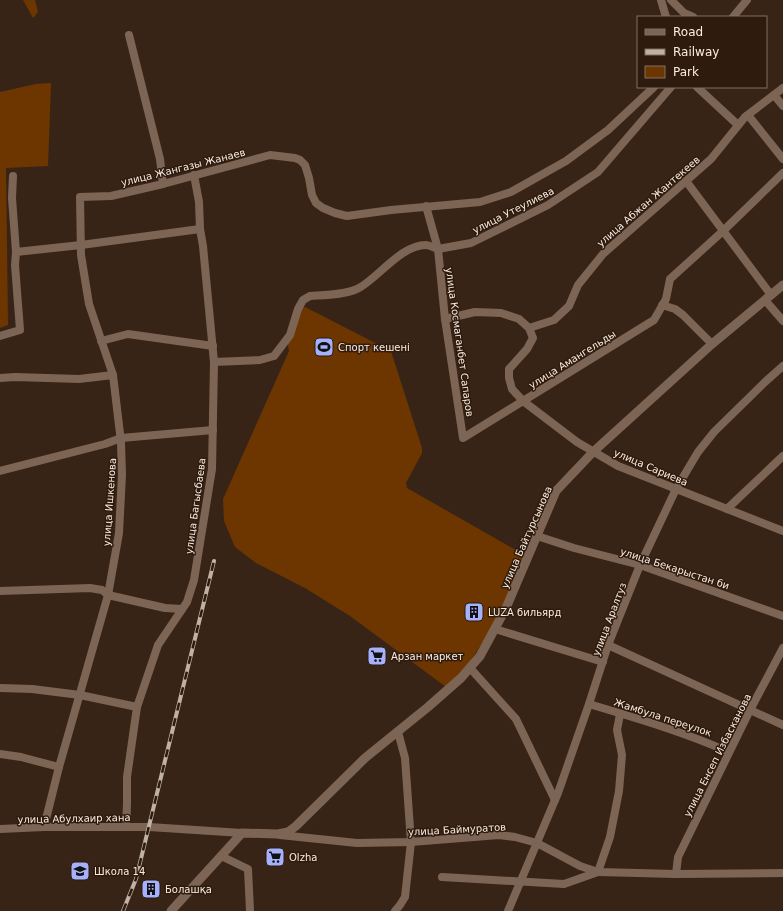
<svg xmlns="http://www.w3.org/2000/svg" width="783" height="911" font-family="'DejaVu Sans',sans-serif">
<rect width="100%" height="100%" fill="#382416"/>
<!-- green -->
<g fill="#6d3600">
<polygon points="23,0 35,0 38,12 33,18"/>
<polygon points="51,83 48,166 6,168 8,325 0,328 0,92 36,84"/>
<path d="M305,307L391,351L422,448V453L406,483L407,488L514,549L526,552C510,589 494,629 469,662C462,671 454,679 446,687L350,616L305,588L256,563L235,547L224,521L223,499L289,351L287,341L301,308Z"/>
</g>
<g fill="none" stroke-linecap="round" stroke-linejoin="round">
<!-- minor -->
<g stroke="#7d6556" stroke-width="8">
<polyline points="661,0 666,17"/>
<polyline points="671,0 684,13 693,17"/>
<polyline points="733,17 747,0"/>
<polyline points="129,35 160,159 163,184"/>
<polyline points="697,87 738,125"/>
<polyline points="774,95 783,106"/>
<polyline points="748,115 783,159"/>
<polyline points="686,181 771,295"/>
<polyline points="426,206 438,249 445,319 463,438 654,320 666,299 670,279 723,231 783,173"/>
<polyline points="438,249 471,243 548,205 598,172 671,87"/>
<polyline points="16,252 81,245 200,229"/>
<polyline points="765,300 783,321"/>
<polyline points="662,305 675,309 683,315 712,344"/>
<polyline points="445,319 475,312 501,313 519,319 529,328 533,338 527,349 509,369 509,378 512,389 523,401 577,442 618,466 783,531"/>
<polyline points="529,328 554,320 569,306 578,285 603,254 711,159 745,117 783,88"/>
<polyline points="0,336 20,330 15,265 16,252 12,198 13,176"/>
<polyline points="101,341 128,334 213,346"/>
<path d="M214,362L260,360L274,356L290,335L298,309L303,300L310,296C324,295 346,295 359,288C379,277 401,245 426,245C430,245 434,248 438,249"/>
<polyline points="0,378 15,377 79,379 113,375"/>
<polyline points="0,471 105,444 121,438 213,430"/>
<polyline points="727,509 783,456"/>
<polyline points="537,536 574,548 640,565 783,616"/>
<polyline points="0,591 90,588 102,590 108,595 165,608 182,609"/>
<polyline points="495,629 603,662"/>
<polyline points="608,645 783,725"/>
<polyline points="470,668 516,719 555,800"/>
<polyline points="0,688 32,689 80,695 137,707"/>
<path d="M589,704C636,718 684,732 729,752"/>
<polyline points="0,754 21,757 59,767"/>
<polyline points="44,827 59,767 108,595 119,533 122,475 121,442 113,375 89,304 81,255 80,197 111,196 163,184 270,155 295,158 300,160 305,165 309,178 312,195 316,203 323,208 335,213 347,216 391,210 480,202 511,192 566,161 608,130 654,87"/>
<polyline points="126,827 127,804 127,777 137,707 158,645 187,602 194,580 212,469 214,362 203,246 200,229 199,202 194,175"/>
<polyline points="0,829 44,827 149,827 242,833"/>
<polyline points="280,835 357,843 411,842 499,835 515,837 537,843 580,866 598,872 676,874 783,873"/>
<polyline points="221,856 248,869 250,911"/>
<polyline points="676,874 678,857 750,710 783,648"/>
<polyline points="442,877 564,884 598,872 610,837 619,791 622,755 617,730 620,714"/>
<polyline points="395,911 400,905 405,897 411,842 405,758 398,732"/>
<polyline points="508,911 558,793 589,704 608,645 640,565 676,489 698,452 714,432 765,382 783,366"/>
</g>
<!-- tertiary -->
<polyline stroke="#7d6556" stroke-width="9" points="171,911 242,833 278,834 288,832 296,826 365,758 428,707 461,678 480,656 506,608 556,491 593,452 712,344 783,285"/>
<defs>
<polyline id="rail" points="123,911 136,879 214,561"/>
</defs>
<!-- rail casing -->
<use href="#rail" stroke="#c0b1a6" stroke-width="4"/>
<!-- rail -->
<use href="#rail" stroke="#2e1b0d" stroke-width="2.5" stroke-dasharray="8" stroke-linecap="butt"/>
</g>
<!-- icons -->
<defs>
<symbol id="stadium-square" viewBox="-11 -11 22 22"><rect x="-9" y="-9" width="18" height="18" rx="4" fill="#a6b1fc" stroke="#2e1b0d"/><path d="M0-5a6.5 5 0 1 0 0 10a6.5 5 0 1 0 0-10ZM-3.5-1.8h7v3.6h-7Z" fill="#111"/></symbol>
<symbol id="building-square" viewBox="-11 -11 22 22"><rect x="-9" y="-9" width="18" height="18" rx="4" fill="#a6b1fc" stroke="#2e1b0d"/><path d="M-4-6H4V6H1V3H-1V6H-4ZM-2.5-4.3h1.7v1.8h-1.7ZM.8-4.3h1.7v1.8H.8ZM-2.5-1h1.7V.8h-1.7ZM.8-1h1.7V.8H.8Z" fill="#111"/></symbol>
<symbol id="supermarket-square" viewBox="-11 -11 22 22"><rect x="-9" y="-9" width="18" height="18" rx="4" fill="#a6b1fc" stroke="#2e1b0d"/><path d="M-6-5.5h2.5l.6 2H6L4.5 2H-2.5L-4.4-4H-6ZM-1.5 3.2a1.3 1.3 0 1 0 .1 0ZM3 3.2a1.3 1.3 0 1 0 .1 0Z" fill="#111"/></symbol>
<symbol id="school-square" viewBox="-11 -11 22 22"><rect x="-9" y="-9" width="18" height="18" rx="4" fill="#a6b1fc" stroke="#2e1b0d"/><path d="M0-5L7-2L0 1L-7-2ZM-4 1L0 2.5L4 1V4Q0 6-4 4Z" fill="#111"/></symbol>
</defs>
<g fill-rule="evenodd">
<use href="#stadium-square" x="313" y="336" width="22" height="22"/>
<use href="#building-square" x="463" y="601" width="22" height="22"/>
<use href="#supermarket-square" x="366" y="645" width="22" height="22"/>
<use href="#supermarket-square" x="264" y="846" width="22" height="22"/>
<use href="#school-square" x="69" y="860" width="22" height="22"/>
<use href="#building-square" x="140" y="878" width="22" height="22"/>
</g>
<g text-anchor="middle" stroke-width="3" stroke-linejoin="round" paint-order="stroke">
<!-- street labels -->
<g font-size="10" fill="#faece3" stroke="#2e1b0d">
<text transform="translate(183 167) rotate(-14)" y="4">улица Жангазы Жанаев</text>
<text transform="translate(648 201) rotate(-41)" y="4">улица Абжан Жантекеев</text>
<text transform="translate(513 210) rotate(-27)" y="4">улица Утеулиева</text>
<text transform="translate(460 342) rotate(82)" y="4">улица Космаганбет Сапаров</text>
<text transform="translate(572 359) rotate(-32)" y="4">улица Амангельды</text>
<text transform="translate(651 467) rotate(23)" y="4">улица Сариева</text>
<text transform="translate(109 502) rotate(-86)" y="4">улица Ишкенова</text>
<text transform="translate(195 506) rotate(-82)" y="4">улица Багысбаева</text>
<text transform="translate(526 537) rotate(-66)" y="4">улица Байтурсынова</text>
<text transform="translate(675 568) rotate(18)" y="4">улица Бекарыстан би</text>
<text transform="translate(609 619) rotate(-69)" y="4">улица Аралтуз</text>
<text transform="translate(663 717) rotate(18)" y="4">Жамбула переулок</text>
<text transform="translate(717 755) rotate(-63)" y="4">улица Енсеп Избасканова</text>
<text transform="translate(74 818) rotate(-1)" y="4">улица Абулхаир хана</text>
<text transform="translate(457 829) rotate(-3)" y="4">улица Баймуратов</text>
</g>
<!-- poi labels -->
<g font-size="10" fill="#faece3" stroke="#2e1b0d" text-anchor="start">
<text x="338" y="351">Спорт кешені</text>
<text x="488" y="616">LUZA бильярд</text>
<text x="391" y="660">Арзан маркет</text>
<text x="289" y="861">Olzha</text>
<text x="94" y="875">Школа 14</text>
<text x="165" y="893">Болашқа</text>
</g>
</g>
<!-- legend -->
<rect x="637" y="16" width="130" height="72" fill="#2e1b0d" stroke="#806f63"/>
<rect x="645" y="29" width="20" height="6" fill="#7d6556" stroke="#806f63"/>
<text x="673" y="36" font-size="12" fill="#faece3">Road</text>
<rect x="645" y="49" width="20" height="6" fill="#c0b1a6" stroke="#806f63"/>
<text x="673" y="56" font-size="12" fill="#faece3">Railway</text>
<rect x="645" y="66" width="20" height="12" fill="#6d3600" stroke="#806f63"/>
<text x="673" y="76" font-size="12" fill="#faece3">Park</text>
</svg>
